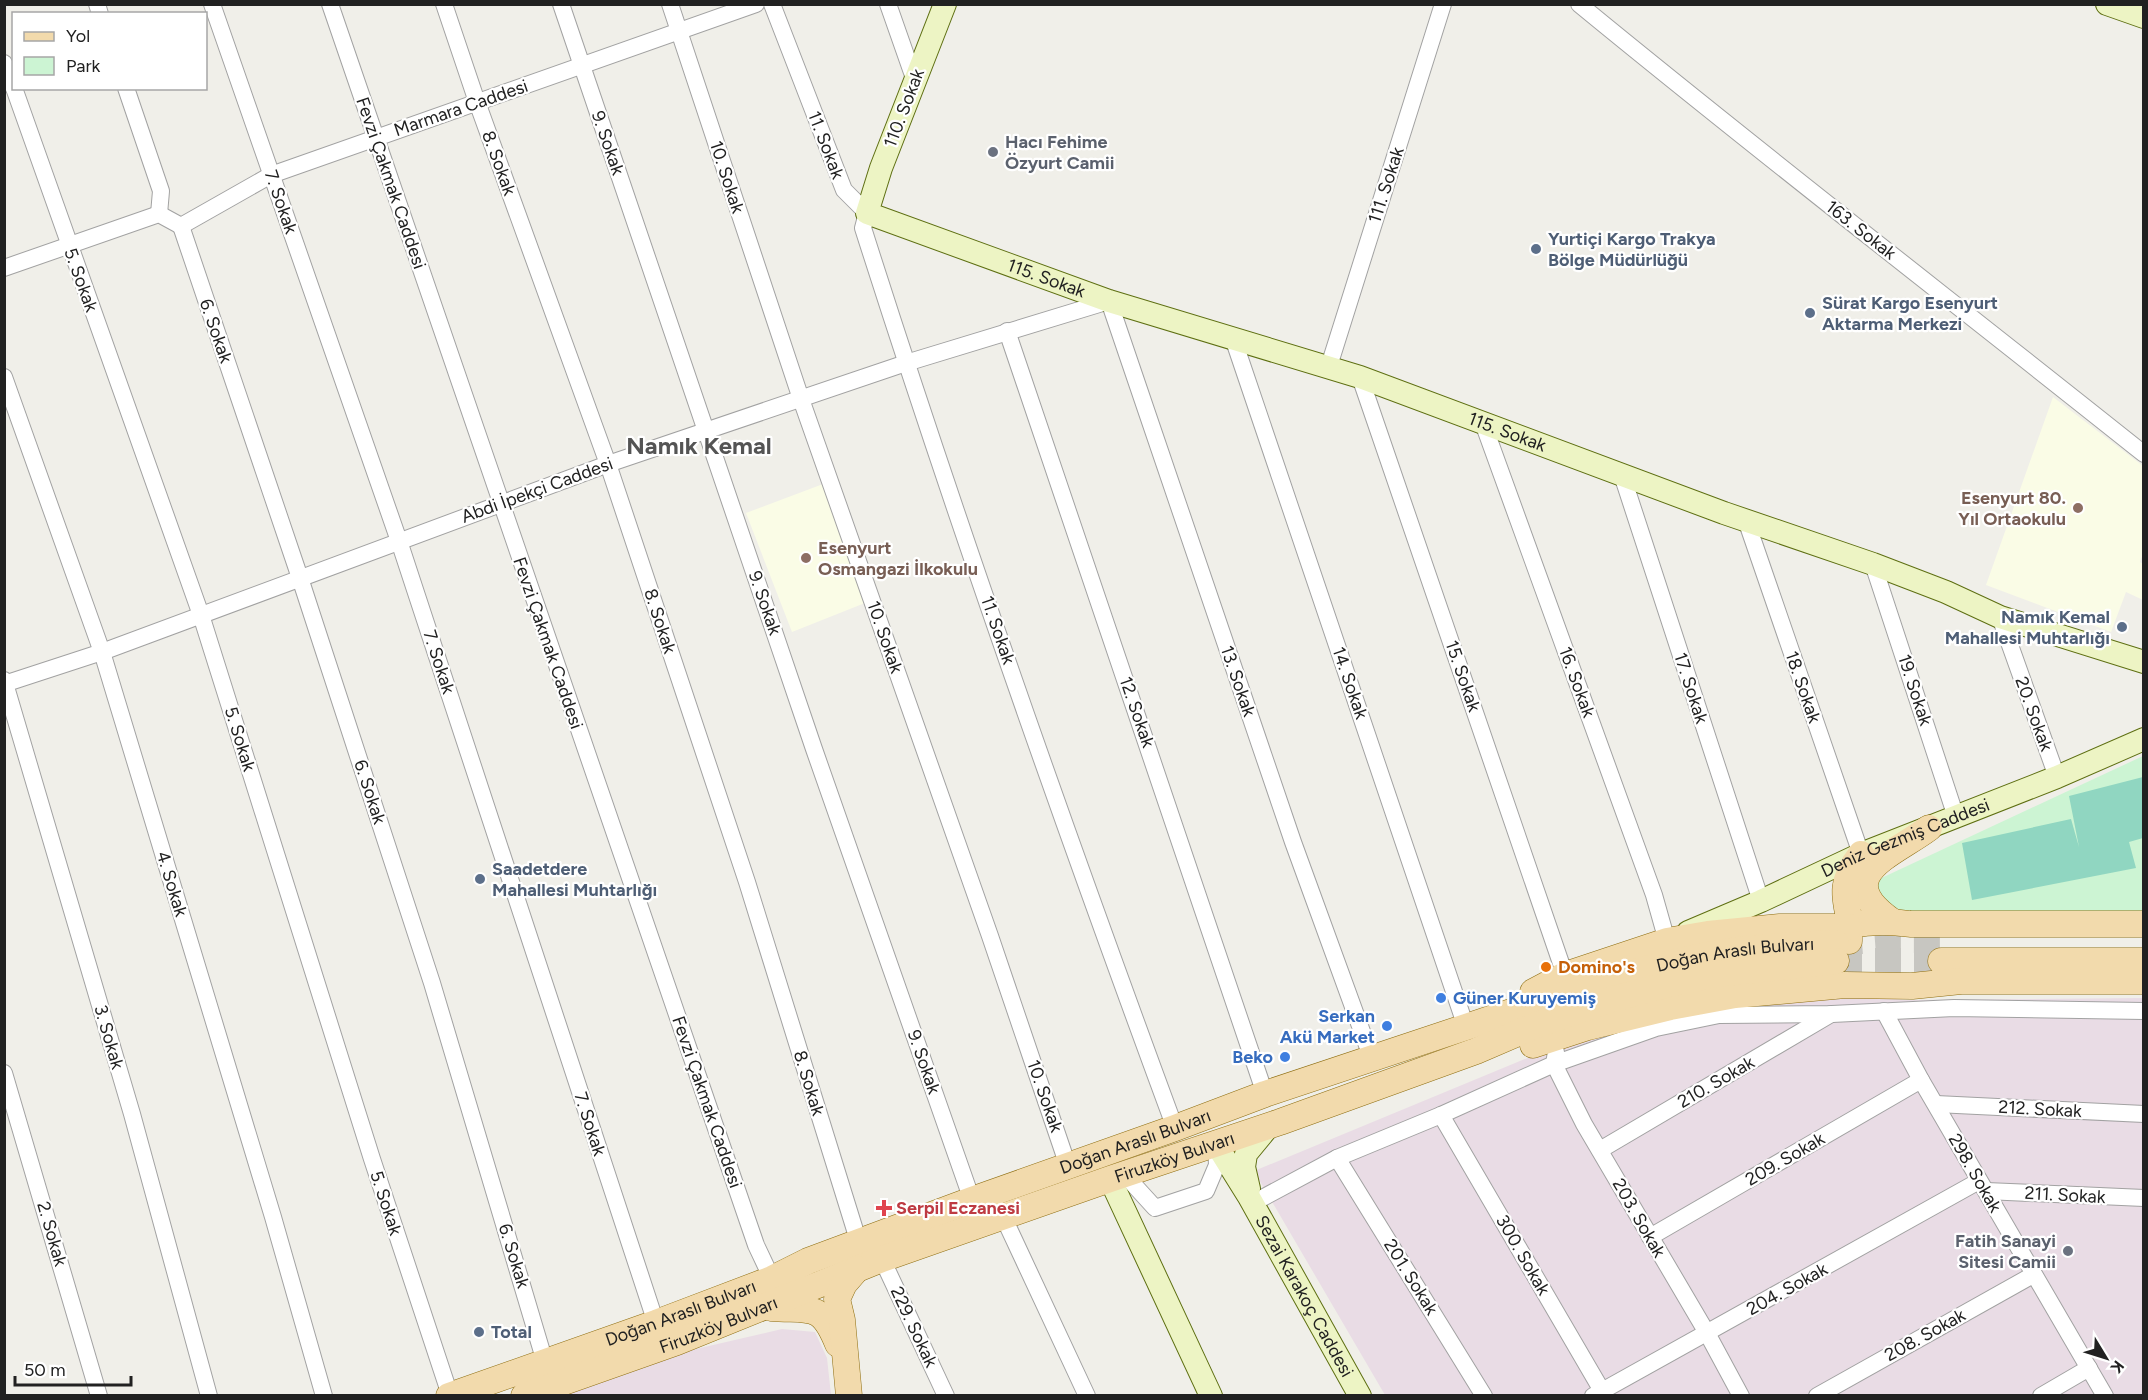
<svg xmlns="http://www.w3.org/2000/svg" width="2148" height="1400" font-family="Figtree,sans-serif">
<rect width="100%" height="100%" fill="#f0efe9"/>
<!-- industrial -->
<g fill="#e9dce5">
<polygon points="1840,994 1906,1000 2143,998 2143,1395 1385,1395 1254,1171 1571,1040 1668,1011"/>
<polygon points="782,1329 815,1332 827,1358 831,1395 564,1396 657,1358"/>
</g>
<!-- education -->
<g fill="#fafce6">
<polygon points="2053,397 2143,466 2144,551 2140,562 2143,564 2143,600 2126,592 2111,632 1986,585"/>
<polygon points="823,484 865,603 792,632 746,513"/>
</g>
<!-- park -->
<polygon fill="#ccf4d3" points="2143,756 2143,915 1904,913 1878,903 1875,881"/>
<!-- pitch -->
<polygon fill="#90d6c1" points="2143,777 2143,838 2129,842 2136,868 1972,900 1962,843 2071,819 2079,847 2069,796"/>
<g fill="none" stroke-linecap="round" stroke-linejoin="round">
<!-- primary-tunnel -->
<g stroke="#c7c6c1" stroke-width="26" stroke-dasharray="26 13" stroke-linecap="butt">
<polyline points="1836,943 1876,940 1941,940"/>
<polyline points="1836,961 1941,961"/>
</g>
<defs>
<g id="street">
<polyline points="97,4 100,14"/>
<polyline points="212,4 399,541 656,1323"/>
<polyline points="330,4 756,1245 772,1279"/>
<polyline points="444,4 477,102 608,464 747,882 859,1243"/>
<polyline points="561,4 814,749 972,1200"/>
<polyline points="670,4 801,399 990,936 1068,1166"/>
<path d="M772,4L844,190L867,213L863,228C959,530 1065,830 1175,1128"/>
<polyline points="888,4 915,81"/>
<path d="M1579,4C1765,157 1956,304 2144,454"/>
<polyline points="4,63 14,88"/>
<polyline points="14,88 201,615 372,1159 450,1395"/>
<polyline points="126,88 161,191 159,214"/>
<polyline points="181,226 300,578 432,983 545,1362"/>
<polyline points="4,268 159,214 181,226 271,175 756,4"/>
<polyline points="1007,331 1265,1094"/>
<polyline points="1233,338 1466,1027"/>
<polyline points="1329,366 1443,4"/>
<polyline points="4,377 102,652 273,1217 324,1396"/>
<polyline points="1360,377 1565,975"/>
<polyline points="1483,423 1654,895 1667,941"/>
<polyline points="1622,475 1761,901"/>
<polyline points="1746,520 1861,854"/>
<polyline points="1873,564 1956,817"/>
<polyline points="2000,617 2057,777"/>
<polyline points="4,680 132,1114 209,1396"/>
<polyline points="4,684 102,652 608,464 906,363 1109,301 1293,842 1372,1059"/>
<polyline points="1884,1011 1921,1080 2105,1396"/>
<polyline points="1556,1052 1554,1064 1584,1124 1707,1333 1741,1396"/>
<polyline points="4,1073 99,1396"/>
<polyline points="1936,1104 2144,1114"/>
<polyline points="1441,1115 1605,1396"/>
<polyline points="1600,1150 1831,1014"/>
<polyline points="1337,1158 1484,1396"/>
<polyline points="1124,1174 1155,1208 1206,1191 1217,1165 1216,1144"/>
<polyline points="1986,1191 2144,1198"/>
<polyline points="1253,1203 1337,1158 1441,1115 1554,1064 1656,1028 1719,1015 1832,1014 1954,1008 2144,1011"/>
<polyline points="1003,1216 1087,1396"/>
<polyline points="1650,1237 1921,1080"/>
<polyline points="882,1259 946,1396"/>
<polyline points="1593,1396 1979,1181"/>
<polyline points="1817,1396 2033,1275"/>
<polyline points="2041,1396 2089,1368"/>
</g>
<g id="secondary">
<path id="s1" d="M945,4L881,168L867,213L1109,301L1360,377L1724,513L1873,564L1946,592L2000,617L2144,662"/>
<polyline points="2107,4 2144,17"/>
<path id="s2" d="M1688,932L1761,901L1861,854L2057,777L2144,739"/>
<path id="s3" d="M1216,1144L1249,1197L1360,1396"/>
<polyline points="1110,1179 1211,1396"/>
<polyline points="1249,1189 1244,1167 1246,1154 1269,1126"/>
</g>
<g id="primary">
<path d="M1893,922C1827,876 1893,855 1929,828"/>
<path d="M1851,925C1871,921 1890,921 1910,924H2144"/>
<path d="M1849,941V927L1851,925C1843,895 1841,879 1861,854"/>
<polyline points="1941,961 2144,961"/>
<polyline points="1533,992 1565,975 1667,941 1708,934 1780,927 1849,927"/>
<polyline points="1533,1045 1588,1027 1670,1007 1735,995 1845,985 1912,986 1961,981 2144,981"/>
<path d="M771,1308C812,1311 821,1302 838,1344"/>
<path id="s4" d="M449,1396L656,1323L772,1279L808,1261L972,1200L1175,1128L1265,1094L1610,979C1658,965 1707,953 1757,948C1783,945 1810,944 1836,943"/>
<path id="s5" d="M524,1396L677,1342L882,1259L1110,1179L1280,1122L1476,1051L1539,1024L1609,1000L1674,983L1717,974L1836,961"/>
<polyline points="849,1396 842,1320 837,1299 844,1284 857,1269"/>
</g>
</defs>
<!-- street casing -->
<use href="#street" stroke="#a2a2a2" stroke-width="18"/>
<!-- secondary casing -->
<use href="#secondary" stroke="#5e6f12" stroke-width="24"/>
<!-- primary casing -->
<use href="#primary" stroke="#8e6e11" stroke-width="27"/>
<!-- street -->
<use href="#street" stroke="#fff" stroke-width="16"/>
<!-- secondary -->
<use href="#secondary" stroke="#edf4c4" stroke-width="22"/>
<!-- primary -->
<use href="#primary" stroke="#f2daac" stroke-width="26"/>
</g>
<!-- markers -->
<g fill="#6b7280" stroke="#fff" stroke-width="2">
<circle cx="993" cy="152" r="6"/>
<circle cx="2068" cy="1251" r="6"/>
</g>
<g fill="#5c6f8a" stroke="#fff" stroke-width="2">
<circle cx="1536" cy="249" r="6"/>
<circle cx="1810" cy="313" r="6"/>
<circle cx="2122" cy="627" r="6"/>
<circle cx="480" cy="879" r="6"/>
<circle cx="479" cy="1332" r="6"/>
</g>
<g fill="#8d6e63" stroke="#fff" stroke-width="2">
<circle cx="2078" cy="508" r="6"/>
<circle cx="806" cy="558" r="6"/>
</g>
<circle fill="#e8710a" stroke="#fff" stroke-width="2" cx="1546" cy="967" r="6"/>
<g fill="#3f7fe0" stroke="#fff" stroke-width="2">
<circle cx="1441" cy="998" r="6"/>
<circle cx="1387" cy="1026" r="6"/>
<circle cx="1285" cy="1057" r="6"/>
</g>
<path fill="#e0444e" stroke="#fff" stroke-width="2" d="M881 1199h6v6h6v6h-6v6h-6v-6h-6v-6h6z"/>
<g text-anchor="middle" stroke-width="4.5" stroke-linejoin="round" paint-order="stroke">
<!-- street labels -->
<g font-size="18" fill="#212121" stroke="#fff">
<text transform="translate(461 108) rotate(-19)" y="6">Marmara Caddesi</text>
<text transform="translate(904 108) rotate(-69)" y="6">110. Sokak</text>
<text transform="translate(608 143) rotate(71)" y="6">9. Sokak</text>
<text transform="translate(826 145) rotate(69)" y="6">11. Sokak</text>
<text transform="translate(499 163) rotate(70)" y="6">8. Sokak</text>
<text transform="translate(727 177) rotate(72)" y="6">10. Sokak</text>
<text transform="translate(391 183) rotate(71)" y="6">Fevzi Çakmak Caddesi</text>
<text transform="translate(1386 185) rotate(-72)" y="6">111. Sokak</text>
<text transform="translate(281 202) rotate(71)" y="6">7. Sokak</text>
<text transform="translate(1861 230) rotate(38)" y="6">163. Sokak</text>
<text dy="6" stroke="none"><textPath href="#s1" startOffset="414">115. Sokak</textPath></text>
<text transform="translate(81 280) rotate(70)" y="6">5. Sokak</text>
<text transform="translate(216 331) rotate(71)" y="6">6. Sokak</text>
<text dy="6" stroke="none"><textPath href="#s1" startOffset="900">115. Sokak</textPath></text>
<text transform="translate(537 490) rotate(-20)" y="6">Abdi İpekçi Caddesi</text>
<text transform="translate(765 603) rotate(71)" y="6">9. Sokak</text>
<text transform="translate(660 621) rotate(72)" y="6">8. Sokak</text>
<text transform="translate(998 630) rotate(71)" y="6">11. Sokak</text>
<text transform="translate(885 637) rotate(71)" y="6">10. Sokak</text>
<text transform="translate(548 643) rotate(71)" y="6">Fevzi Çakmak Caddesi</text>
<text transform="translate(439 662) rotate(72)" y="6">7. Sokak</text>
<text transform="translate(1463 676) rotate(71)" y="6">15. Sokak</text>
<text transform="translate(1238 681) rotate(71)" y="6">13. Sokak</text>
<text transform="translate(1577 682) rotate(70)" y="6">16. Sokak</text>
<text transform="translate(1350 683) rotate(71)" y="6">14. Sokak</text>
<text transform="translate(1803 687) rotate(71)" y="6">18. Sokak</text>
<text transform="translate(1691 688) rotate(72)" y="6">17. Sokak</text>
<text transform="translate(1915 690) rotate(72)" y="6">19. Sokak</text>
<text transform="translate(1137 712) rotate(71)" y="6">12. Sokak</text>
<text transform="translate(2034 714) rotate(70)" y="6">20. Sokak</text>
<text transform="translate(240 739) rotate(73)" y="6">5. Sokak</text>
<text transform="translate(370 792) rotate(72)" y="6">6. Sokak</text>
<text dy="6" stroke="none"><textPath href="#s2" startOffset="237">Deniz Gezmiş Caddesi</textPath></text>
<text transform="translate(172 884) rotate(73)" y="6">4. Sokak</text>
<text dy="6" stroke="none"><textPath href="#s4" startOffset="1362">Doğan Araslı Bulvarı</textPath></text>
<text transform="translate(109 1037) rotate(74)" y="6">3. Sokak</text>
<text transform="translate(924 1062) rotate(71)" y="6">9. Sokak</text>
<text transform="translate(1716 1082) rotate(-30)" y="6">210. Sokak</text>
<text transform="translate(809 1083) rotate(73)" y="6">8. Sokak</text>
<text transform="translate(1045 1096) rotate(71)" y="6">10. Sokak</text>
<text transform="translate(707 1102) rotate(71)" y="6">Fevzi Çakmak Caddesi</text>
<text transform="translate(2040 1109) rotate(3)" y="6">212. Sokak</text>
<text transform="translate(590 1124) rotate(72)" y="6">7. Sokak</text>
<text dy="6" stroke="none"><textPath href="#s4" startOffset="732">Doğan Araslı Bulvarı</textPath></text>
<text dy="6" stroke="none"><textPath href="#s5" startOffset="693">Firuzköy Bulvarı</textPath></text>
<text transform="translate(1785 1159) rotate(-30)" y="6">209. Sokak</text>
<text transform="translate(1975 1173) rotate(60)" y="6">298. Sokak</text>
<text transform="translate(2065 1195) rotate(3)" y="6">211. Sokak</text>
<text transform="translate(386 1203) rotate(72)" y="6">5. Sokak</text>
<text transform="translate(1639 1218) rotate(60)" y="6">203. Sokak</text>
<text transform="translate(52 1234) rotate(74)" y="6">2. Sokak</text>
<text transform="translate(1523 1255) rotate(60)" y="6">300. Sokak</text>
<text transform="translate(514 1256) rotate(73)" y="6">6. Sokak</text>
<text transform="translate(1411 1277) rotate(58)" y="6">201. Sokak</text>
<text transform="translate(1787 1289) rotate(-29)" y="6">204. Sokak</text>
<text dy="6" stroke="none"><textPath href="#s3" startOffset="176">Sezai Karakoç Caddesi</textPath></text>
<text dy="6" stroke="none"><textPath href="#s4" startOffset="246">Doğan Araslı Bulvarı</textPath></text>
<text dy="6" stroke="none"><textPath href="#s5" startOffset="207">Firuzköy Bulvarı</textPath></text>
<text transform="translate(914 1327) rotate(65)" y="6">229. Sokak</text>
<text transform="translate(1925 1335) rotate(-29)" y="6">208. Sokak</text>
</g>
<!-- worship labels -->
<g font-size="18" font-weight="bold" fill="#5b616d" stroke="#fff" text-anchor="start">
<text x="1005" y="148">Hacı Fehime<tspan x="1005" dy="21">Özyurt Camii</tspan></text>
<text x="2056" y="1247" text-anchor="end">Fatih Sanayi<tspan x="2056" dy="21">Sitesi Camii</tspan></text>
</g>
<!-- service labels -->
<g font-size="18" font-weight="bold" fill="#4e5e75" stroke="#fff" text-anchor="start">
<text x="1548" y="245">Yurtiçi Kargo Trakya<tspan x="1548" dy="21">Bölge Müdürlüğü</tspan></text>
<text x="1822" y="309">Sürat Kargo Esenyurt<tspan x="1822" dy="21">Aktarma Merkezi</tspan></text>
<text x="2110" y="623" text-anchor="end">Namık Kemal<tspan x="2110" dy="21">Mahallesi Muhtarlığı</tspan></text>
<text x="492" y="875">Saadetdere<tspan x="492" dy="21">Mahallesi Muhtarlığı</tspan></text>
<text x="491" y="1338">Total</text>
</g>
<!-- education labels -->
<g font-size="18" font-weight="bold" fill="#785e54" stroke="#fff" text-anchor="end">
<text x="2066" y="504">Esenyurt 80.<tspan x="2066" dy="21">Yıl Ortaokulu</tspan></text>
<text x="818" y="554" text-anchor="start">Esenyurt<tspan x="818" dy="21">Osmangazi İlkokulu</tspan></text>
</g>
<!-- food labels -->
<g font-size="18" font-weight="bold" fill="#c56008" stroke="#fff" text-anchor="start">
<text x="1558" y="973">Domino's</text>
</g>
<!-- shop labels -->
<g font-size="18" font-weight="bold" fill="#366cbe" stroke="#fff" text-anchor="end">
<text x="1453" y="1004" text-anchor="start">Güner Kuruyemiş</text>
<text x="1375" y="1022">Serkan<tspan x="1375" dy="21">Akü Market</tspan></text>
<text x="1273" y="1063">Beko</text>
</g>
<!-- health labels -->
<g font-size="18" font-weight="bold" fill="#be3a42" stroke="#fff" text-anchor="start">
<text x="896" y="1214">Serpil Eczanesi</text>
</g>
<!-- district labels -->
<g font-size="24" font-weight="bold" fill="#545454" stroke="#fff">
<text x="699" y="454">Namık Kemal</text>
</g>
</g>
<!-- border -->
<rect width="2148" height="1400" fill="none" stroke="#212121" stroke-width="12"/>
<!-- legend -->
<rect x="12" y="12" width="195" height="78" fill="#ffffff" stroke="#a6a6a6" stroke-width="1.5"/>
<rect x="24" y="32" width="30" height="9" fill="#f2daac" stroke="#a6a6a6" stroke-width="1.5"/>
<text x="66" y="42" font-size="18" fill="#212121">Yol</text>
<rect x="24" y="57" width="30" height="18" fill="#ccf4d3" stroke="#a6a6a6" stroke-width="1.5"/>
<text x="66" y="72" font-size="18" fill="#212121">Park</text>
<!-- north arrow -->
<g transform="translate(2106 1358) rotate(128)" stroke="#ffffff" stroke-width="4.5" paint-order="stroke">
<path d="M0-4.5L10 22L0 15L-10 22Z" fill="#212121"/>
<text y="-9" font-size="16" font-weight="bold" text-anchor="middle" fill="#212121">K</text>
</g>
<!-- scale -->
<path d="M15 1376v9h116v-9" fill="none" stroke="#212121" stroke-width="3"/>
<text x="24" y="1376" font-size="18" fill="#212121" stroke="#ffffff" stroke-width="4.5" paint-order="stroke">50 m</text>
</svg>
